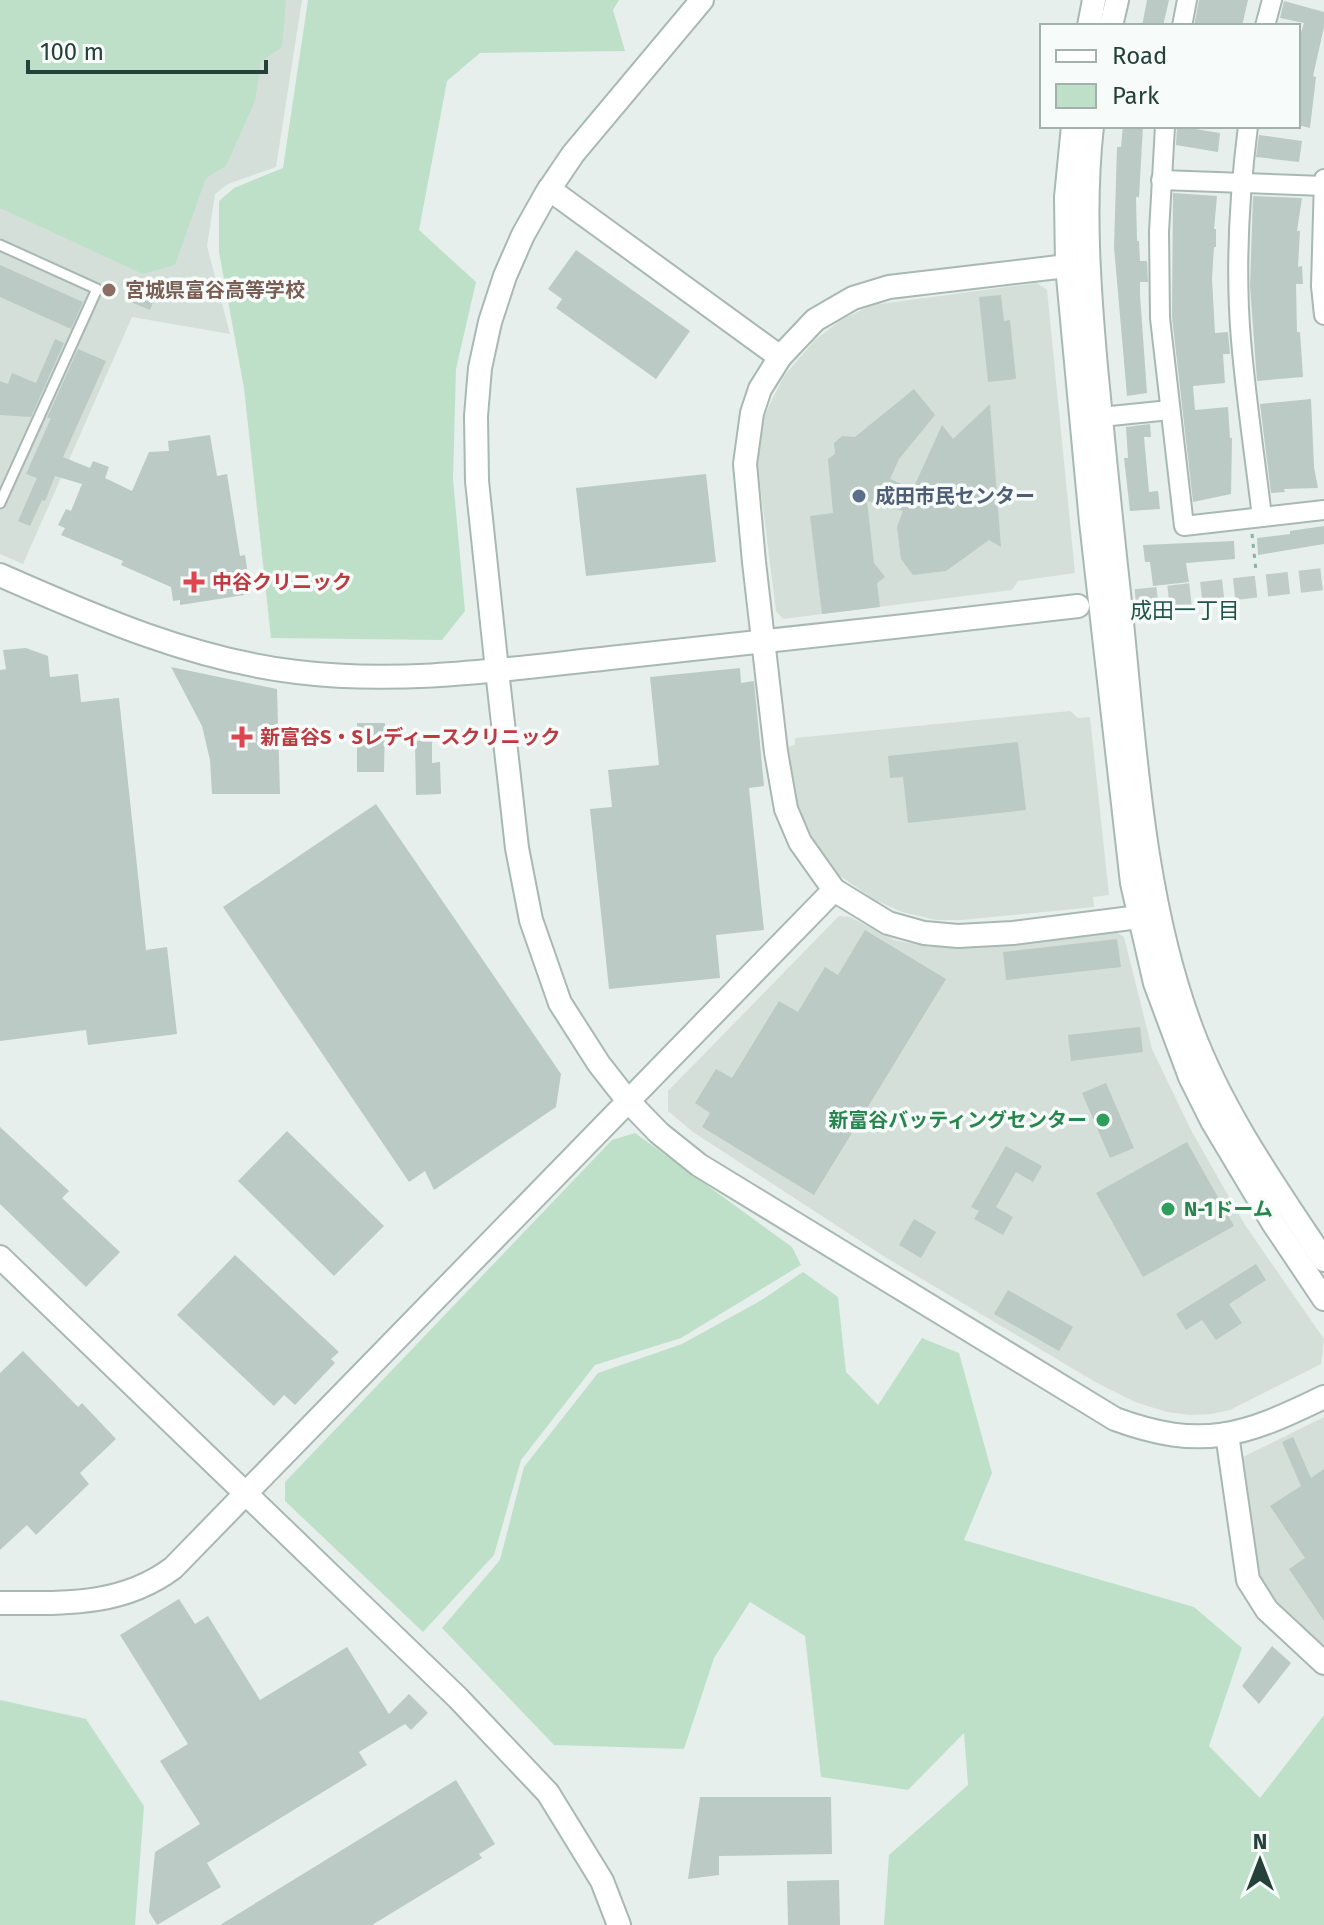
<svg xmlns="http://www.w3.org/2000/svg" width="1324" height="1925" font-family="'Fira Sans','Noto Sans JP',sans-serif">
<rect width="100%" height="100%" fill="#e6efeb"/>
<!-- built -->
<g fill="#d4dfda">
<polygon points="0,0 302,0 276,167 228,184 215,194 207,246 230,334 132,317 23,564 0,554"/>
<polygon points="1037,283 1047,290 1075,573 1018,581 1012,590 783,619 776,611 756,453 765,414 784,376 815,340 841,320 872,305"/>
<polygon points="1070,711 1078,718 1090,717 1109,895 1093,897 1094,907 962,920 936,920 902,912 873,899 839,875 814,841 795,799 788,747 795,745 795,738"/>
<polygon points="839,916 850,917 894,940 930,947 981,946 1116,932 1124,937 1152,1049 1192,1132 1245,1225 1324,1339 1321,1364 1230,1410 1211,1414 1190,1415 1167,1412 1135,1402 1097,1383 885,1257 693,1132 668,1111 668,1091"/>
<polygon points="1324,1417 1324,1647 1274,1605 1263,1584 1256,1559 1243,1457"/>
</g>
<!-- green -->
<g fill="#bfe0c8">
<polygon points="0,0 286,0 282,47 261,62 255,101 226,166 206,178 175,265 143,274 0,208"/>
<polygon points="308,0 619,0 613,10 625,51 480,53 447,81 419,230 476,282 456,369 453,479 465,611 442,640 271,638 244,388 219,252 219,201 234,188 283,168"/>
<polygon points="635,1133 792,1247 801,1265 681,1338 595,1365 521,1460 494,1555 423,1632 285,1501 285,1482 612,1140"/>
<polygon points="803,1272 838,1297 846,1372 878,1405 922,1338 959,1353 992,1473 964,1540 1194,1607 1242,1648 1209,1746 1260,1798 1324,1715 1324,1925 884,1925 889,1855 968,1785 964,1733 908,1790 821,1777 805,1636 750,1602 714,1658 684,1749 554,1745 442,1628 500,1560 524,1467 598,1373 682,1344 760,1301"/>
<polygon points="0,1700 86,1719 144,1806 135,1925 0,1925"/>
</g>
<!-- building -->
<g fill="#bbcac4">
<polygon points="1147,0 1169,0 1163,26 1142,26"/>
<polygon points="1199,0 1248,0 1242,26 1194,26"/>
<polygon points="1284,1 1324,12 1324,27 1313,76 1316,77 1310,128 1298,125 1298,42 1304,23 1280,18"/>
<polygon points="1123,126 1143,126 1139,197 1136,197 1137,241 1139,241 1140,261 1147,261 1148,282 1140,282 1140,295 1147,393 1127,396 1114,247 1117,147 1121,147"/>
<polygon points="1177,126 1220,133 1218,152 1176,145"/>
<polygon points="1259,135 1302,141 1299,162 1256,157"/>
<polygon points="1173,193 1217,196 1214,229 1216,229 1216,247 1214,247 1212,279 1215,333 1228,332 1230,354 1223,354 1225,383 1193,386 1195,410 1228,407 1230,438 1232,438 1231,494 1193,502 1172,317"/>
<polygon points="1253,196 1302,198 1297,231 1300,231 1298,267 1302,266 1303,284 1296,284 1297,332 1300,332 1303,377 1257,381 1250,286"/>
<polygon points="576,250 690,331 656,379 556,308 562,299 548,289"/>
<polygon points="0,265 83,302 71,329 0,297"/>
<polygon points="132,288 155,298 150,310 126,300"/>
<polygon points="1001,295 1004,321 1010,320 1016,379 988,382 979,297"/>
<polygon points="55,339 64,343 31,417 0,415 0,381 8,384 12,373 36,383"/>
<polygon points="78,349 106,361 63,457 90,468 93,461 109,467 105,478 132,491 149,452 169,451 168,441 210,435 217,476 227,474 240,556 245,555 251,594 180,605 180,600 173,601 171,587 121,565 123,561 61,535 65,528 58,525 66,509 71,511 82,484 55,476 45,501 42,500 30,526 18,521 37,478 26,474 51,418 47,418"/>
<polygon points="914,389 935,415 899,459 890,479 913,489 942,425 953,439 990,404 1001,547 989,540 946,571 913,575 901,559 897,527 903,511 867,501 874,563 885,577 877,583 880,607 822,614 810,516 833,513 828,459 835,454 834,443 842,436 855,437"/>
<polygon points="1311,399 1314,467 1318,488 1284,489 1285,492 1271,493 1260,404"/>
<polygon points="1150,424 1151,437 1144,437 1149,492 1158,491 1160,509 1130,511 1124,458 1128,458 1126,427"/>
<polygon points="706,474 716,562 586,576 576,488"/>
<polygon points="1324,526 1324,544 1258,555 1257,538 1290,534 1290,531"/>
<polygon points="1234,541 1235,559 1186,563 1189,582 1153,586 1150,562 1145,562 1143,545"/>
<polygon points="26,648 48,656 50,677 78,674 81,702 119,698 146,950 167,947 177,1034 88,1045 86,1030 0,1041 0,670 6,669 3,650"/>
<polygon points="171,667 277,689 280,794 212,794 210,760 202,726"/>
<polygon points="740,668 741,683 754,681 764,786 749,788 764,930 716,935 720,978 609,989 590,809 612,807 608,770 659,765 650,677"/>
<polygon points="357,723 385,723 384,772 357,772"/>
<polygon points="432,740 432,763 440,762 441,794 416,795 415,741"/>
<polygon points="1018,742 1026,810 908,823 903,777 890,778 888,756"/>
<polygon points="376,804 561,1074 556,1107 434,1190 425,1171 409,1182 223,907"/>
<polygon points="865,930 946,979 814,1195 702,1127 710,1113 695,1103 716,1069 732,1078 779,1001 798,1012 825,967 838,975"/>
<polygon points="1117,939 1121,967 1006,980 1003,952"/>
<polygon points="1140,1027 1143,1052 1071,1061 1068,1035"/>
<polygon points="1106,1083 1134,1148 1110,1158 1082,1093"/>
<polygon points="0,1127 69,1191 62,1198 120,1252 86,1287 0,1204"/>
<polygon points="287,1131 384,1226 334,1276 238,1181"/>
<polygon points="1187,1142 1234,1226 1143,1277 1096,1193"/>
<polygon points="1006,1146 1042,1166 1033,1182 1016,1172 996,1207 1013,1217 1003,1235 974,1219 979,1211 971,1207"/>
<polygon points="914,1219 936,1232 921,1258 899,1245"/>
<polygon points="235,1255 339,1352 331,1359 335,1363 295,1405 284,1395 274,1406 177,1315"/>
<polygon points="1256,1264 1266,1280 1229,1304 1242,1323 1216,1340 1202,1320 1186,1330 1176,1314"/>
<polygon points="1008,1290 1073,1327 1059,1351 994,1314"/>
<polygon points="23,1351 78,1407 82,1403 116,1439 80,1473 89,1484 36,1535 27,1525 0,1550 0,1373"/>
<polygon points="1293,1437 1311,1478 1324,1469 1324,1621 1289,1569 1305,1558 1270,1506 1301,1486 1282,1442"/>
<polygon points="179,1599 195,1624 208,1616 260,1700 347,1647 389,1714 409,1694 428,1713 411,1730 405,1724 359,1752 367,1765 207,1863 221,1887 157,1925 149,1912 155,1852 200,1824 160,1761 188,1744 120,1635"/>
<polygon points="1272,1646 1291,1663 1259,1704 1242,1686"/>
<polygon points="456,1780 495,1844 479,1854 482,1858 372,1925 220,1925"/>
<polygon points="700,1797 831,1797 832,1854 719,1856 719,1875 688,1879"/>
<polygon points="839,1880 840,1925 788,1925 787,1881"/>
</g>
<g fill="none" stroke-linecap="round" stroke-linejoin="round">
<!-- tertiary-tunnel -->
<polyline stroke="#bfccc8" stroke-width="22" stroke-dasharray="22 11" stroke-linecap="butt" points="1103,604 1324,579"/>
<defs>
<polyline id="service" points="0,245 97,289 0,503"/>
<g id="minor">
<polyline points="1182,26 1187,0"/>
<polyline points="1265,26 1272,0"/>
<polyline points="1165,126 1159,232 1160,318 1184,526 1324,510"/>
<path d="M1248,126C1239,197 1235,269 1241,340C1246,399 1255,458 1262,517"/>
<polyline points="1324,179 1321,286 1324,315"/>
<polyline points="1161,180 1324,186"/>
<polyline points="1101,417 1170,410"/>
</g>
<g id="tertiary">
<path d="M702,0L573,154L546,194L523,235L505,276L490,322L480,368L476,416L477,481L497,670L517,848L531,920L560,1003L599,1064L628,1101L659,1133L699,1165L1115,1419C1202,1451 1244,1436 1324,1397"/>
<polyline points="1089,26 1094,0"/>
<polyline points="1111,26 1117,0"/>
<polyline points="1073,126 1066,197 1067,266 1091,522 1132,883 1155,983 1190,1077 1212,1121 1273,1223 1324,1299"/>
<path d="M1092,126C1083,206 1089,288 1096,367C1103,439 1110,512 1118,584C1134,729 1140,893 1192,1030C1223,1113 1275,1186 1324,1260"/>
<polyline points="549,189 780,357"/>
<polyline points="1067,266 889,287 853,298 815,320 780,357 760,389 752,413 745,464 754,562 776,752 786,809 800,842 834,890 888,923 924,933 958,936 1013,933 1139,917"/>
<path d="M0,575C95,617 194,660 297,672C402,685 507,669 610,658C767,642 922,624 1078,606"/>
<polyline points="0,1257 458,1698 548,1793 602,1881 619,1925"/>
<polyline points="1227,1434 1248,1580 1267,1610 1324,1663"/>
<path d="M0,1603C62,1603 121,1607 173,1568L834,890"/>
</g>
</defs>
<!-- service casing -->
<use href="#service" stroke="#a8b8b2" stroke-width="13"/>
<!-- minor casing -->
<use href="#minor" stroke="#a8b8b2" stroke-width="22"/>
<!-- tertiary casing -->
<use href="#tertiary" stroke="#a8b8b2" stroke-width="26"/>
<!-- path -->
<polyline stroke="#86b3a5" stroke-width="3" stroke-dasharray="4 6" stroke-linecap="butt" points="1252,534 1256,571"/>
<!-- service -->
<use href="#service" stroke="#fff" stroke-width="9"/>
<!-- minor -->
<use href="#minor" stroke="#fff" stroke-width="18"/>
<!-- tertiary -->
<use href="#tertiary" stroke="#fff" stroke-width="22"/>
</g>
<!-- markers -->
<circle fill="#8d6e63" stroke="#f7fbf9" stroke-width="3" cx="109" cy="290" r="8"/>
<circle fill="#5c6f8a" stroke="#f7fbf9" stroke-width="3" cx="859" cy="496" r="8"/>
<g fill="#e0444e" stroke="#f7fbf9" stroke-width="3">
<path d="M190 570h8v8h8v8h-8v8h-8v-8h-8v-8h8z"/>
<path d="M238 725h8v8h8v8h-8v8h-8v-8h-8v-8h8z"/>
</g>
<g fill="#2e9e5b" stroke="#f7fbf9" stroke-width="3">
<circle cx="1103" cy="1120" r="8"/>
<circle cx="1168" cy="1209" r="8"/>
</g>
<g text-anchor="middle" stroke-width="7" stroke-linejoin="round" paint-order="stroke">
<!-- education labels -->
<g font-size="20" font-weight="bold" fill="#785e54" stroke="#f7fbf9" text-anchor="start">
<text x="125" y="297">宮城県富谷高等学校</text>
</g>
<!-- service labels -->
<g font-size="20" font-weight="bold" fill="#4e5e75" stroke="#f7fbf9" text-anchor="start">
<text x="875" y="503">成田市民センター</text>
</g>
<!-- health labels -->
<g font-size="20" font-weight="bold" fill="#be3a42" stroke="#f7fbf9" text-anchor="start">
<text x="212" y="589">中谷クリニック</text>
<text x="260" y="744">新富谷S・Sレディースクリニック</text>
</g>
<!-- leisure labels -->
<g font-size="20" font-weight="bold" fill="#27864d" stroke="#f7fbf9" text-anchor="end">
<text x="1087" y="1127">新富谷バッティングセンター</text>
<text x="1184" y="1216" text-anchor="start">N-1ドーム</text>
</g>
<!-- neighbourhood labels -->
<g font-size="22" fill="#1f5548" stroke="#f7fbf9">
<text x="1185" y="618">成田一丁目</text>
</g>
</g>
<!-- legend -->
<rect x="1040" y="24" width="260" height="104" fill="#f7fbf9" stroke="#a3b1ad" stroke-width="2"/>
<rect x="1056" y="50" width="40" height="12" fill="#ffffff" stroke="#a3b1ad" stroke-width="2"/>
<text x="1112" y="64" font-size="24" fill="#24423a">Road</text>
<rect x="1056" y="84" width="40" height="24" fill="#bfe0c8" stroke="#a3b1ad" stroke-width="2"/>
<text x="1112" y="104" font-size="24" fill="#24423a">Park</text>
<!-- north arrow -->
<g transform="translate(1260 1861)" stroke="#f7fbf9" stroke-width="6" paint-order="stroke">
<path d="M0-6L14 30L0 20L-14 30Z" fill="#24423a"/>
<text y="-12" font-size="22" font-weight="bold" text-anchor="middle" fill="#24423a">N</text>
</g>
<!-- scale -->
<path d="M28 60v12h238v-12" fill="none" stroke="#24423a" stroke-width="4"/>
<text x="40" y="60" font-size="24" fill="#24423a" stroke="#f7fbf9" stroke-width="6" paint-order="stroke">100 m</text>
</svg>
